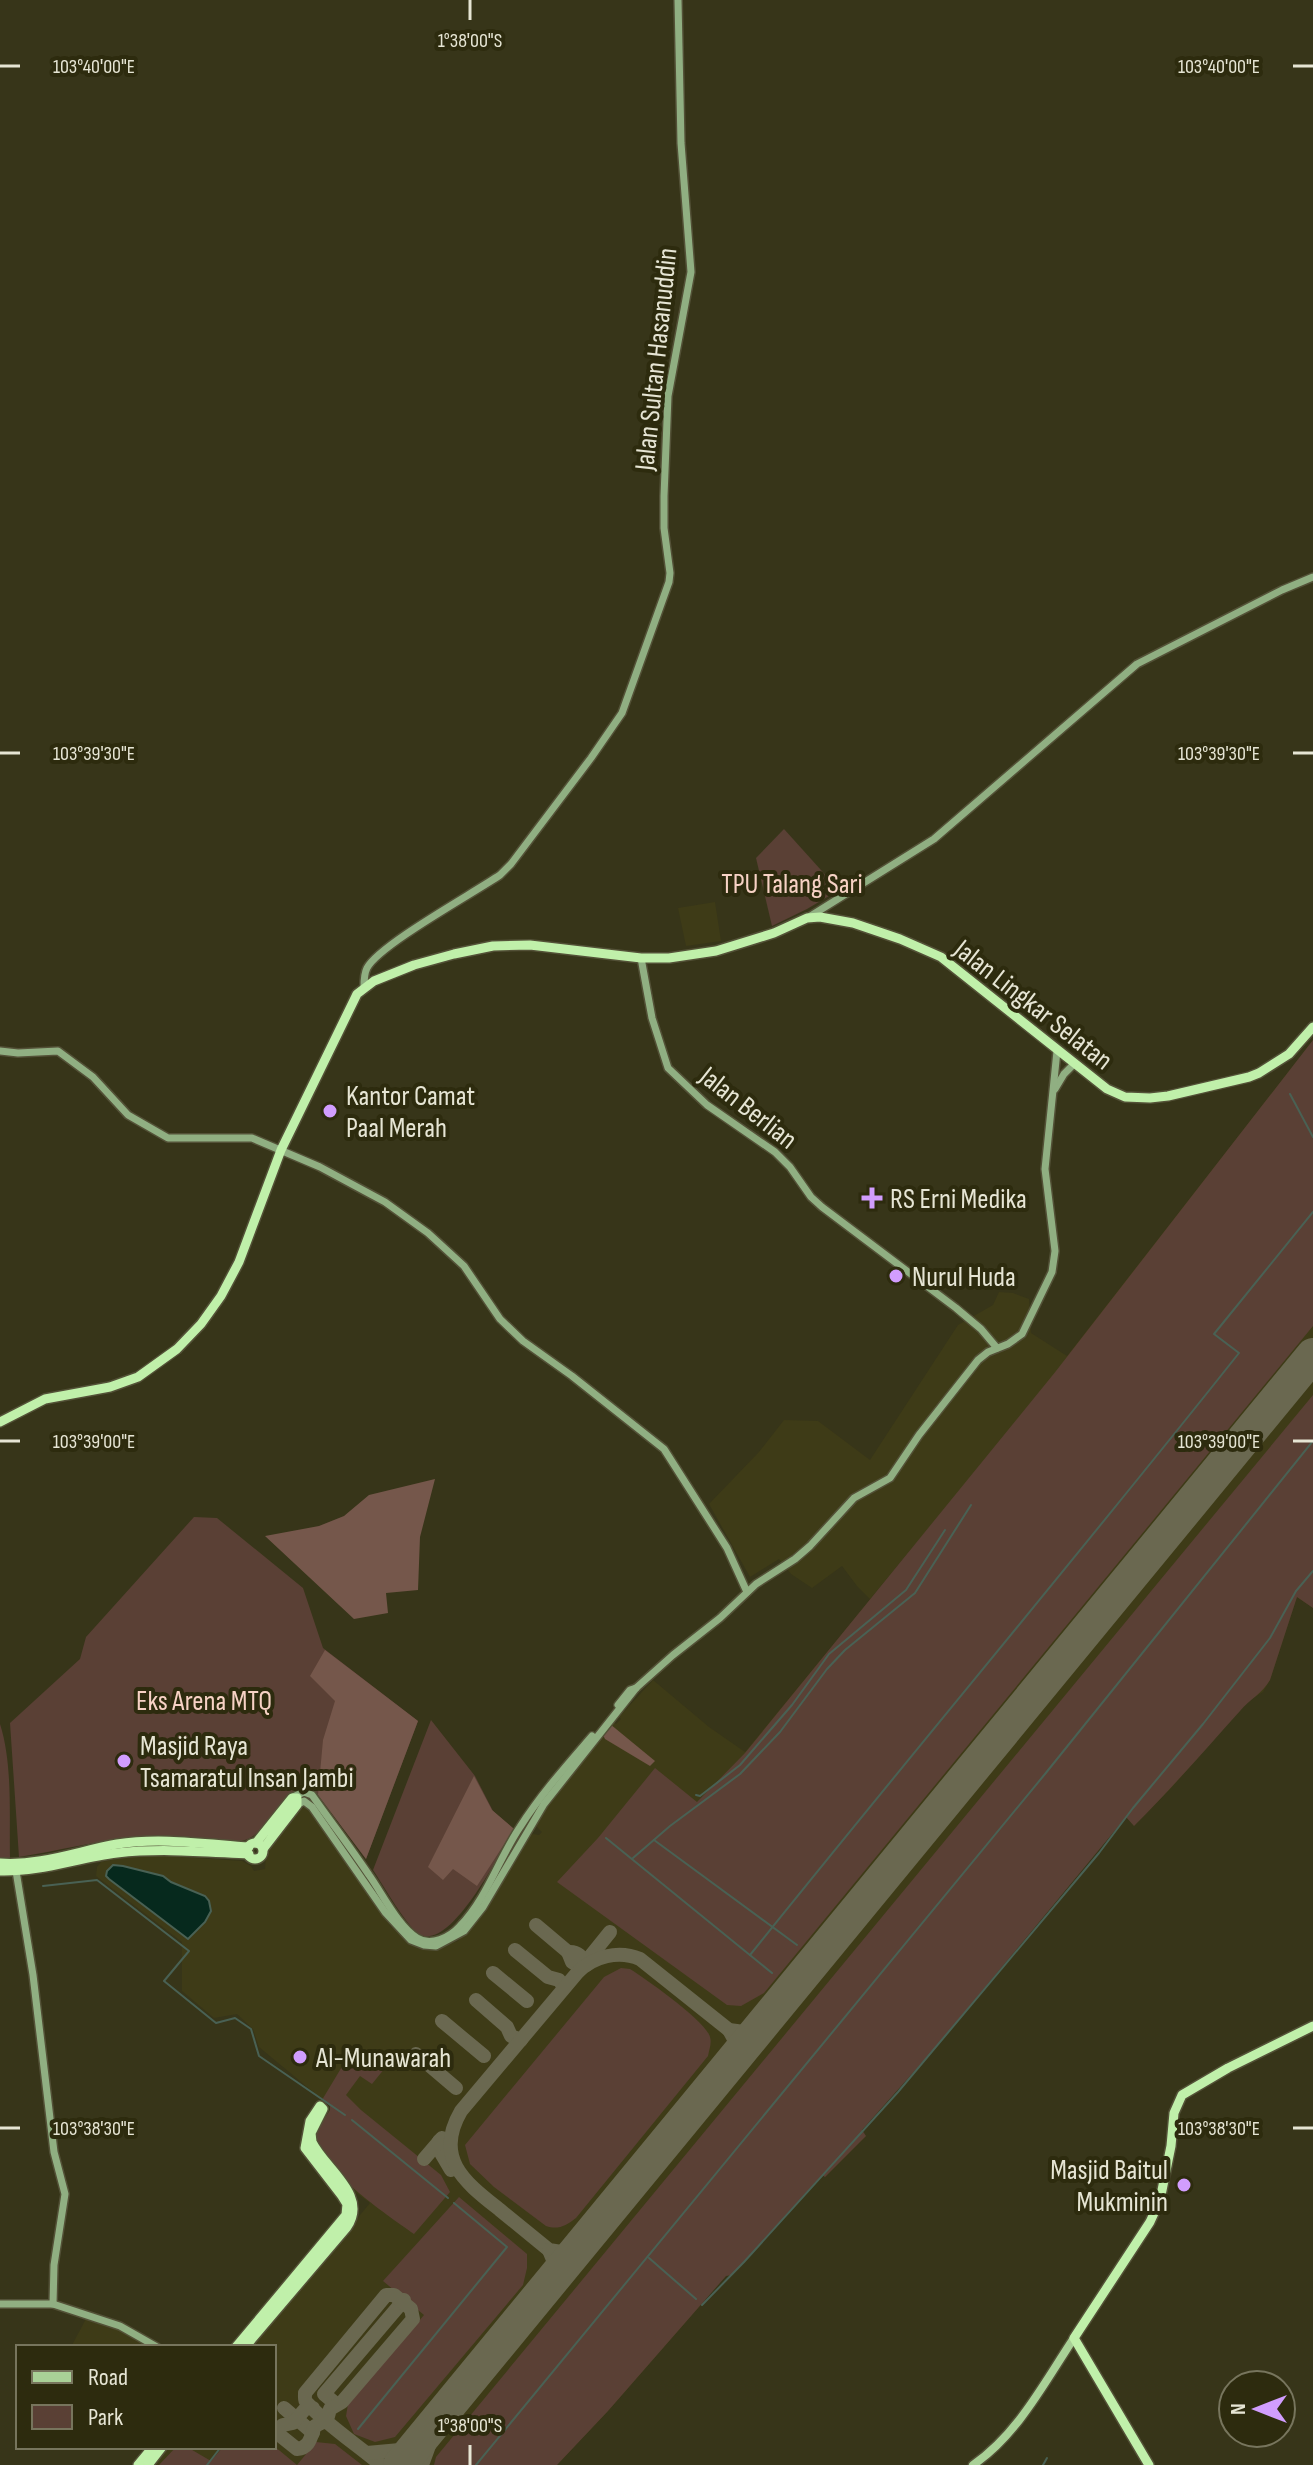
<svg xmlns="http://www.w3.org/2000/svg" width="1313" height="2465" font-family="'Sofia Sans Condensed',sans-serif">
<rect width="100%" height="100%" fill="#373519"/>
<!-- built -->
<g fill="#3e3b17">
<polygon points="715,902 721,941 686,946 678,908"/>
<polygon points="1313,1040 1313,1608 1297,1597 1270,1680 1263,1692 1247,1702 1173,1786 1134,1826 1126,1817 934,2049 862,2130 866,2136 825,2177 822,2175 744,2262 732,2275 726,2276 608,2411 557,2465 152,2465 166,2447 274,2447 274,2347 247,2347 270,2324 370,2203 355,2192 315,2133 330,2110 330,2106 259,2047 253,2029 237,2014 214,2018 182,1991 182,1942 96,1876 97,1867 101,1862 133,1856 166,1856 242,1861 251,1866 254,1871 265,1869 266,1856 273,1843 301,1809 305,1807 310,1809 391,1927 419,1946 435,1949 458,1941 475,1923 493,1897 526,1836 533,1834 539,1835 542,1832 537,1827 537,1820 614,1722 616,1724 621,1719 619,1717 653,1680 709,1727 745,1752 937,1518 870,1599 857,1586 842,1566 812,1588 791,1574 779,1559 750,1577 709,1504 759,1452 784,1420 818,1421 870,1460 958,1325 993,1305 999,1292 1013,1293 1029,1299 1031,1333 1067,1356"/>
<polygon points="87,2317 132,2336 147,2347 71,2347"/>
</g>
<!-- green -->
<g fill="#5a4035">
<polygon points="784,829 839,890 807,909 772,926 756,858"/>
<polygon points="1313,1040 1313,1326 764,1993 741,2006 727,2005 557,1882 598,1838 655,1768 697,1802 745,1753 1056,1371"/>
<path d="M1313,1395V1608L1297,1597L1270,1680C1262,1694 1250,1699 1240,1711C1205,1750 1171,1789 1134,1826L1126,1817L934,2049L862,2130L866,2136L825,2177L822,2175L744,2262L732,2275L726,2276L608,2411L557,2465H434L436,2457Z"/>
<path d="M194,1517L217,1518L303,1588L323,1648L418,1721L366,1859L318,1795C285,1773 271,1837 241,1841C206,1845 170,1834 135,1837C96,1841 57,1851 19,1857L10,1723L80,1659L86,1637Z"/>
<path d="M431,1720L475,1776L493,1811L514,1829C500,1852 453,1948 421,1935C409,1931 382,1883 373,1870Z"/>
<path d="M0,1724C13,1765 9,1815 10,1859L0,1858Z"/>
<path d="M621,1968L630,1969C646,1979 706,2021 710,2037C712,2043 709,2050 708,2056L576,2218C566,2226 558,2230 546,2226L494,2187L470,2164L465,2145L604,1977Z"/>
<path d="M355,2045L385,2068L372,2084L360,2076L346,2095L361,2110L441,2175L450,2192L414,2234C385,2213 320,2171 315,2133L330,2110V2106L322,2100Z"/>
<polygon points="459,2197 527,2254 527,2268 523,2285 395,2437 375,2442 354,2434 346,2416 348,2404 424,2315 383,2281"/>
<polygon points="316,2442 335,2444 362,2465 159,2465 176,2447 187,2447 211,2461 223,2447 274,2446 297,2465"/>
</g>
<!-- forest -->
<g fill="#75574b">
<polygon points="435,1479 420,1537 418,1590 386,1593 388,1613 354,1619 265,1536 319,1526 344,1516 369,1495"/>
<polygon points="325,1650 418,1721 366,1859 318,1795 323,1740 335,1701 310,1676"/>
<polygon points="610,1724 655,1761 650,1766 605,1739 602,1733"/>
<polygon points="474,1776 492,1810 514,1829 477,1886 453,1869 443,1880 428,1867"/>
</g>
<!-- water -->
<polygon fill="#06291d" stroke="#496154" stroke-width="2" points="113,1865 123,1866 163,1876 171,1882 205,1896 209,1901 211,1911 205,1922 188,1939 109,1879 106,1876 107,1871"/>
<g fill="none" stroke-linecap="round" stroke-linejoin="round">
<!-- stream -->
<g stroke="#496154" stroke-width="2">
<polyline points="1290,1094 1313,1137"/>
<polyline points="696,1795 700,1796 740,1765 792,1705 829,1654 906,1590 945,1530"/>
<polyline points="606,1838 772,1973"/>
<polyline points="654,1840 797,1945"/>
<polyline points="633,1858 670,1826 740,1774 780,1732 827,1669 845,1650 915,1593 971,1505"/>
<polyline points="43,1886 97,1880 189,1951 164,1981 216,2023 235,2018 251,2029 259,2056 345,2115"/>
<path d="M750,1955C912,1753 1078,1556 1239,1353L1214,1334L1313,1212"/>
<polyline points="352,2120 448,2198"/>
<polyline points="649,2258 696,2299"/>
<polyline points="702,2305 744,2262 898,2092 1099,1853 1133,1808 1203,1724 1270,1638 1296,1591 1313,1571"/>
<polyline points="358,2429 507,2247 454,2203"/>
<polyline points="207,2465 221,2447"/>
<polyline points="476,2465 1045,1774 1313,1441"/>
<polyline points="1043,2465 1047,2458"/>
</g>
<!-- taxiway -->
<g stroke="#6a6850" stroke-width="14">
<polyline points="536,1925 568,1952"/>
<polyline points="515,1950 548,1977 559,1980 564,1987"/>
<path d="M586,1965C582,1957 578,1951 568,1952L572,1962L582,1968L585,1963L610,1932"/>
<polyline points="493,1973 527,2001"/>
<polyline points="476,2000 507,2027 511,2036 521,2040"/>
<polyline points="442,2021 484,2056"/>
<polyline points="729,2030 735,2041 733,2060"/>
<polyline points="416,2054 456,2088"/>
<polyline points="439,2141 441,2153 451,2170"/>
<polyline points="424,2159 442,2138"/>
<path d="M579,2247L567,2253L549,2250C533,2237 517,2224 500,2210C466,2183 433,2159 461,2111L577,1973C593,1956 619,1950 640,1959L729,2030L744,2032L759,2029"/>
<polyline points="549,2250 556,2267 553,2278"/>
<polyline points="336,2404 324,2394 404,2300"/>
<polyline points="284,2408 313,2433"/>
<path d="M313,2408H306L293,2423L283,2425L277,2430V2433L297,2449C310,2448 311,2436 315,2426L327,2420L330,2409L342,2402L413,2319L411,2309L394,2295H386L305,2393C305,2400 304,2400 309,2405C328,2426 359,2446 381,2465"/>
<polyline points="367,2453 400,2450 421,2440"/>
<polyline points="422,2465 438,2421 465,2386"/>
</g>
<!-- runway -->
<polyline stroke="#6a6850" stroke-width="34" points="400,2465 1313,1355"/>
<defs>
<g id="secondary">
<polyline points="809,917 934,839 1137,664 1282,590 1313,577"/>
<polyline points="641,958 652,1018 668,1068 707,1105 775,1152 790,1167 811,1197 822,1207 956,1308 981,1329 997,1348"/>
<path d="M364,987C364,981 364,974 367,968C379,945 472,894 500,875L511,864L591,758L622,713L669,582L670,573L664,528V496L668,396L691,272L681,143L678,0"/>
<polyline points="0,1051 18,1053 58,1051 93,1077 128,1115 168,1138 252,1138 320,1167 385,1202 428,1233 464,1266 500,1319 523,1341 572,1376 664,1449 727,1548 747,1592"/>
<polyline points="1055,1089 1064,1074 1074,1064"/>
<polyline points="618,1705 630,1690 636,1688"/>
<path d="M293,1797L304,1792L312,1795C331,1822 351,1848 369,1875C382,1893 398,1926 417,1938C431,1947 450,1937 460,1926C487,1898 499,1858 520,1827C541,1794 567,1765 592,1736"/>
<polyline points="297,1805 304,1801 312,1807 385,1912 411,1940 424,1945 436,1946 464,1931 483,1907 544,1804 636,1688 673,1655 720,1618 756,1584 795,1559 810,1546 854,1498 890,1478 919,1435 978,1360 988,1352 1008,1344 1022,1334 1052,1272 1055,1251 1045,1169 1057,1051"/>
<polyline points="16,1871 33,1975 54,2152 65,2194 54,2265 53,2304"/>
<polyline points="0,2304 53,2304 120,2326 157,2347"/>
</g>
<path id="primary" d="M973,2465C1018,2434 1044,2383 1074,2338"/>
<g id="highway">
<polyline points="0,1422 45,1399 110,1387 138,1377 177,1349 201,1324 221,1296 239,1262 281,1150 357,994 374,981 414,965 454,954 493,946 530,945 641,958 669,958 716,951 774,933 807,918 820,917 853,923 900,939 941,957 1107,1089 1125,1097 1150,1098 1168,1096 1249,1077 1259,1073 1289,1054 1313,1027"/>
<polyline points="256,1843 292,1798 297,1798 297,1805 263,1849"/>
<circle cx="255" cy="1851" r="8"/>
<path d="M0,1863C40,1866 78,1851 117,1844C160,1837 206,1844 249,1847"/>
<path d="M0,1871C41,1872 77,1858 117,1853C161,1848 205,1852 249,1854"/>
<path d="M236,2347L346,2215L347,2204L342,2196L305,2148L310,2121L320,2106L323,2109L311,2133L312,2142C325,2169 369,2195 347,2227L245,2347"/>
<polyline points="138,2465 153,2447"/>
<polyline points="148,2465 162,2447"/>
<polyline points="1149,2465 1074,2338 1150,2222 1160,2200 1171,2146 1174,2113 1182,2095 1228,2068 1313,2026"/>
</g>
</defs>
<!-- secondary casing -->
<use href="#secondary" stroke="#535137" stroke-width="10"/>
<!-- primary casing -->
<use href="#primary" stroke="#535137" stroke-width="11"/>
<!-- highway casing -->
<use href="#highway" stroke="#535137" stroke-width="12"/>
<!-- secondary -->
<use href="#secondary" stroke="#90af82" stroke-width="7"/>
<!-- primary -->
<use href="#primary" stroke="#a9d197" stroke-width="8"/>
<!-- highway -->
<use href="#highway" stroke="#c0f0aa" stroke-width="9"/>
</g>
<!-- ticks -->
<path fill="none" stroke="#e6e5d4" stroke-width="3" d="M470,0V20M0,66H20M1293,66H1313M0,753H20M1293,753H1313M0,1441H20M1293,1441H1313M0,2128H20M1293,2128H1313M470,2445V2465"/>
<!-- markers -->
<g fill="#d19dfe" stroke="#2d2b0e" stroke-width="3">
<circle cx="330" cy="1111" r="8"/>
<path d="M868 1186h8v8h8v8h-8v8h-8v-8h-8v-8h8z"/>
<circle cx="896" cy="1276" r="8"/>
<circle cx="124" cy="1761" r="8"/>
<circle cx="300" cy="2057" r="8"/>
<circle cx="1184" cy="2185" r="8"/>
</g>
<g text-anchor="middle" stroke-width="8" stroke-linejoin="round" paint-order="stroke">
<!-- street labels -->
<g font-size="28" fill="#e6e5d4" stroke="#2d2b0e">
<text transform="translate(655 359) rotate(-84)" y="10">Jalan Sultan Hasanuddin</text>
<text transform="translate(1034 1004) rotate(38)" y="10">Jalan Lingkar Selatan</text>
<text transform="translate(749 1107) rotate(38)" y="10">Jalan Berlian</text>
</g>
<!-- park labels -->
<g font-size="28" fill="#f7d2c5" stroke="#2d2b0e">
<text x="792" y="893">TPU Talang Sari</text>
<text x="204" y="1710">Eks Arena MTQ</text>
</g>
<!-- poi labels -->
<g font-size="28" fill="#e6e5d4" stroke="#2d2b0e" text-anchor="start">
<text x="346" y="1105">Kantor Camat<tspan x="346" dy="32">Paal Merah</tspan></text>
<text x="890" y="1208">RS Erni Medika</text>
<text x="912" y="1286">Nurul Huda</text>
<text x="140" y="1755">Masjid Raya<tspan x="140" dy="32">Tsamaratul Insan Jambi</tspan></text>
<text x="316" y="2067">Al-Munawarah</text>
<text x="1168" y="2179" text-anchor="end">Masjid Baitul<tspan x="1168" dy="32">Mukminin</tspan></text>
</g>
</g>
<g font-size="20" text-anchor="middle" fill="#e6e5d4" stroke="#2d2b0e" stroke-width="8" stroke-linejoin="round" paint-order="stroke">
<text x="470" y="47">1°38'00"S</text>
<text x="1219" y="73">103°40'00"E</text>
<text x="94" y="73">103°40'00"E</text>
<text x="1219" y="760">103°39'30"E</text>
<text x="94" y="760">103°39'30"E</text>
<text x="94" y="1448">103°39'00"E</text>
<text x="1219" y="1448">103°39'00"E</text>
<text x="1219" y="2135">103°38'30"E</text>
<text x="94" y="2135">103°38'30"E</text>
<text x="470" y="2432">1°38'00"S</text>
</g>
<!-- legend -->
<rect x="16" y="2345" width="260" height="104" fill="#2d2b0e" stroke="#77755d" stroke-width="2"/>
<rect x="32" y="2371" width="40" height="12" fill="#a9d197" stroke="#77755d" stroke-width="2"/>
<text x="88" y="2385" font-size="24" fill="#e6e5d4">Road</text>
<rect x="32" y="2405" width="40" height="24" fill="#5a4035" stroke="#77755d" stroke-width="2"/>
<text x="88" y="2425" font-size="24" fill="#e6e5d4">Park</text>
<!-- north arrow -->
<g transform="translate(1257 2409) rotate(270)"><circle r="38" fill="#2d2b0e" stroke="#77755d" stroke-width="2"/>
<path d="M0-6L14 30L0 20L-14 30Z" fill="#d19dfe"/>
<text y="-12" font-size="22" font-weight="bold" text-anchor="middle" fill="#e6e5d4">N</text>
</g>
</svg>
